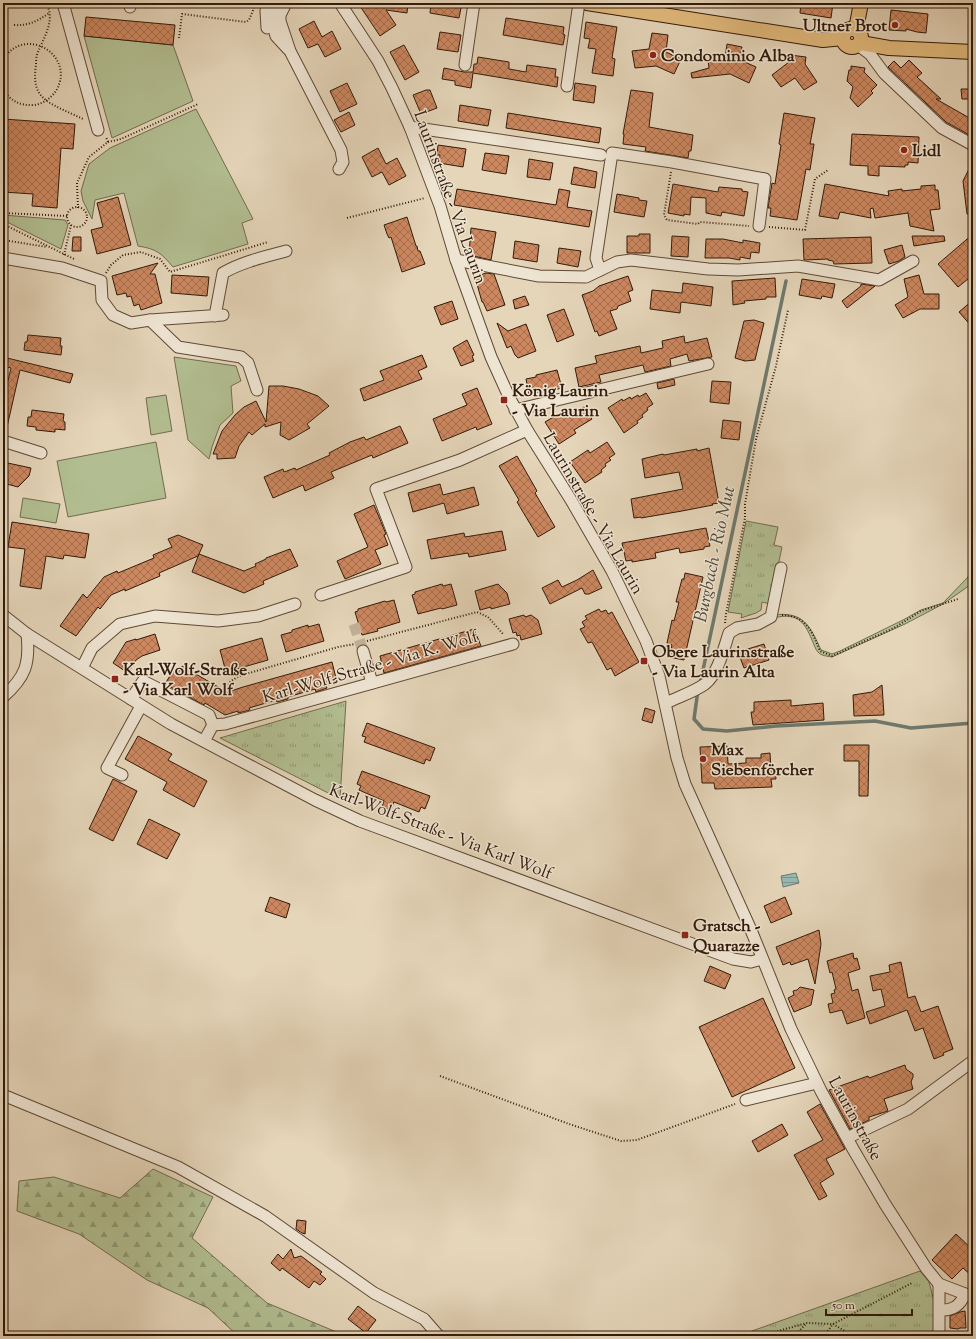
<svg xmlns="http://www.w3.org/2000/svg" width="976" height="1339" font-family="'Sorts Mill Goudy',serif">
<defs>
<pattern id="forest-firs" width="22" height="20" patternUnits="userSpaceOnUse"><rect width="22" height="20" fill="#b2be91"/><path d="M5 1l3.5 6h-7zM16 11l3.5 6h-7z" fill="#919a75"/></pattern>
<pattern id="park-tufts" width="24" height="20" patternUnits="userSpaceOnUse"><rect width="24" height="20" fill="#b2be91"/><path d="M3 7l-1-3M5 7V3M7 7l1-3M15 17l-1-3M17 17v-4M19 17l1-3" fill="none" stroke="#919a75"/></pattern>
<pattern id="water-rules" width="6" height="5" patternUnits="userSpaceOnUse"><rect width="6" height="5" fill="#96b8b1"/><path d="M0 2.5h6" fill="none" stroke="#7b958e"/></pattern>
<pattern id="building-cross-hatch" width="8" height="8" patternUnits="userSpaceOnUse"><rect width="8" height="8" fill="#cd8860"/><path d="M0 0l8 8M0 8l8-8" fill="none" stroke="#a76e4d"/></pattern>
</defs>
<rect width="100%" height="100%" fill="#e5d5b9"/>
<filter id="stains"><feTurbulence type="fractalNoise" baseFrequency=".005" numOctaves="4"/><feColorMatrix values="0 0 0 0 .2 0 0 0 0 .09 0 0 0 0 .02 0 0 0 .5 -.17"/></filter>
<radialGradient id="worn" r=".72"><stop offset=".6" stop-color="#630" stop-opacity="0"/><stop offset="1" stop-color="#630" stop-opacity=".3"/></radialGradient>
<!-- grass -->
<g fill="#b2be91" stroke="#726c4e">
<polygon points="84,36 173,45 193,101 112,138"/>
<path d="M196,109L253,219L242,223L248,244L173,267C161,253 157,249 138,246L124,193L95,200L92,219L83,201L81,191L89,164L110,148Z"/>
<polygon points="3,215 65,220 68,225 61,249 3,220"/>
<polygon points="174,357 236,366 241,381 231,386 233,413 220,425 212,447 209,459 188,440"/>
<polygon points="166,395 172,431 151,435 146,398"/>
<polygon points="156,442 166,498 68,517 57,461"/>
<polygon points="23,498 60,504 56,523 20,517"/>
<path d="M973,562V583L943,604L905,624L832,657C827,656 821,656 818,652C815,649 814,644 812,640C804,621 797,612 774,618L773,615C804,611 810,626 821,650L832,654L840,651L903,620L921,610L943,603L968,577Z"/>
</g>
<!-- forest -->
<polygon fill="url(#forest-firs)" stroke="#726c4e" points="153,1169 213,1197 192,1238 267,1303 346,1336 238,1336 208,1308 147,1280 79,1234 17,1211 19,1181 54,1177 120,1198"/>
<!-- park -->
<g fill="url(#park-tufts)" stroke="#726c4e">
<polygon points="746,521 778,527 774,545 782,547 770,604 762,602 761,610 756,613 741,618 742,614 728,612"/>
<polygon points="346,701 340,799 220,738"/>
<polygon points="920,1271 929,1282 943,1336 738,1336"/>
</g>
<!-- water -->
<polygon fill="url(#water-rules)" stroke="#6e796e" points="796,873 799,883 783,887 781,876"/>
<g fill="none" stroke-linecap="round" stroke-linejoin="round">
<!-- stream -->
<g stroke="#6e796e" stroke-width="3.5">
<polyline points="700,684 786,281"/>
<polyline points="698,690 694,719 703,729 727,731 776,726 875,721 911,728 973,723"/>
</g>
</g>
<!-- building -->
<g fill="url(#building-cross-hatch)" stroke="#321a0a">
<polygon points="358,3 408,3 407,13 386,10 396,25 380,36"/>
<polygon points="431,3 462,3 459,18 430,13"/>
<polygon points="801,3 833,3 831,18 800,13"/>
<polygon points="891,10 928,14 926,33 917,32 906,29 906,31 889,30"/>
<polygon points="86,17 175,25 173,45 84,36"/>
<polygon points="506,18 564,27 563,34 565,35 563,45 503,35"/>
<polygon points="314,21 322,37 332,31 341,49 325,57 318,44 308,48 299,29"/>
<polygon points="586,22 617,27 612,58 615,59 613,76 592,73 596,49 588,48 590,39 584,38"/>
<polygon points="440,32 461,35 458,52 437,49"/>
<polygon points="652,33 668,35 666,52 681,59 674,74 656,66 635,68 632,51 649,49"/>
<polygon points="727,44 742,47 740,60 756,67 749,83 730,74 692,78 691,73 709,68 708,60 725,58"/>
<polygon points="404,45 419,72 405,80 390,52"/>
<polygon points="790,55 806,57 805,64 817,82 804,90 795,78 781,87 772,75 789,62"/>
<polygon points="478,57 509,62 509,69 526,72 527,65 556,69 555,77 558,77 557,87 473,73 471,88 455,85 455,81 442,79 444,68 464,72 473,72 474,64 477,64"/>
<polygon points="909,60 922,73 917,77 941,99 936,99 973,120 973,137 946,122 888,67 894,61 901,68"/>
<polygon points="851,66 865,68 864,72 877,85 871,91 873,93 858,107 850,98 853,87 847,81 849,70 851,70"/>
<polygon points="347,83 357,104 340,112 330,91"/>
<polygon points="575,83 596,86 594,103 573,100"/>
<polygon points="961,89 973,89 973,99 962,99"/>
<polygon points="426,90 430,90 437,108 421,114 413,95"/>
<polygon points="631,90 653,93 649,127 693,135 691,151 689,151 688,158 645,151 646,147 623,144 624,134 623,134"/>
<polygon points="460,105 491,110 488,126 458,121"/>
<polygon points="349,112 355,125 341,132 334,120"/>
<polygon points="508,113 601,128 599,143 506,128"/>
<polygon points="784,113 815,118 810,144 814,144 810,170 806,169 797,220 770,216 771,208 768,208 772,183 775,184 781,145 779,144"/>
<polygon points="3,119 75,124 73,149 61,148 57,208 32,206 33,194 3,192"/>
<polygon points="852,134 919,137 918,163 908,162 908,165 905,165 905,167 879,166 879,176 868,175 868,166 850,165"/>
<polygon points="438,145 466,149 463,167 439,163 440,155 437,155"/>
<polygon points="378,148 386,164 397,158 406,176 389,185 382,172 372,177 362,157"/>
<polygon points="485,153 509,156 506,174 482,170"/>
<polygon points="529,159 553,163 550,180 527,177"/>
<polygon points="973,161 973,214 967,214 963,181"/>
<polygon points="574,167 597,172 595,188 571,184"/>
<polygon points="673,184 718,192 719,187 742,189 742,191 748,192 744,216 722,212 721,216 706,213 706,198 691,197 690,215 684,214 684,216 668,213"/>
<polygon points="825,184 889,196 888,191 902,189 902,191 921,189 921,186 935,185 935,190 938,190 940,209 930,210 934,231 910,226 908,213 875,218 873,208 870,209 871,218 840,212 838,219 819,216"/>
<polygon points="457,189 556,205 559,189 570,191 567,207 592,211 589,227 454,205"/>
<polygon points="617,194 639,198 639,200 647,201 644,217 614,212"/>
<polygon points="118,197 131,245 97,254 91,230 103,227 97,203"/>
<polygon points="407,217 416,246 417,246 418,251 420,251 425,264 402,272 391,237 389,238 387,234 384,225"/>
<polygon points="471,228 496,232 491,260 469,255"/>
<polygon points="639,234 650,234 650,253 627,253 627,236 639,236"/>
<polygon points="973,234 973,275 958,287 938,264"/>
<polygon points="672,236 689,237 688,257 671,256"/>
<polygon points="912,236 944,236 945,241 914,246"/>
<polygon points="73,237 81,237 81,251 72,251"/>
<polygon points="871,237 872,263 834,264 833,261 828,260 828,259 804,260 803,239"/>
<polygon points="706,239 723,239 743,243 743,240 760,243 759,253 751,252 750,259 740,257 740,260 729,258 705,258"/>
<polygon points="515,241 539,245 537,262 513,258"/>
<polygon points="902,245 905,257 899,261 889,264 884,250"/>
<polygon points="559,248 581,251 578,267 557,263"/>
<polygon points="158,263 150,274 155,274 162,303 141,310 139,304 134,306 131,296 127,297 126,293 117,295 112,276"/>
<polygon points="486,273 494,274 505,305 487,311 483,302 482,302 475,277"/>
<polygon points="172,275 209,277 207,296 171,293"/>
<polygon points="919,275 924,294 939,294 939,309 920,309 903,318 895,305 908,297 904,279"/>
<polygon points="628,276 633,290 628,292 631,301 618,306 617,309 610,311 617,329 599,336 597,331 595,332 582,295 593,291 599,286"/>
<polygon points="775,278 776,297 766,297 766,299 744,301 745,303 733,305 732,281"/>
<polygon points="802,279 835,284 832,298 822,296 821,299 799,295"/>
<polygon points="683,283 713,287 711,306 681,302 680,313 650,309 652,290 682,293"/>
<polygon points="861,284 875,286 847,308 842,301 861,286"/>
<polygon points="525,296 529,305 515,309 513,300"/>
<polygon points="973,300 973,328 959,312"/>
<polygon points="452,301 458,319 441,325 434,307"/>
<polygon points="564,309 574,335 557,342 547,315"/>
<polygon points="754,320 764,323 755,360 745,361 735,358 744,321"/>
<polygon points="497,323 508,331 526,324 536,351 518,358 515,355 511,346 507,348"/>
<polygon points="28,335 61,338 60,346 62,346 61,355 24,350 25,342 27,342"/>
<polygon points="684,336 685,343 707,338 712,357 689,361 687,354 670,359 671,366 645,372 643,365 599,375 601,382 579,387 575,368 597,363 595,356 640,346 641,353 663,348 662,341"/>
<polygon points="467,340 474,355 472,356 474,361 461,366 453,348"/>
<polygon points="422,355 427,367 418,371 422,379 364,401 360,389 384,380 380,371"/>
<polygon points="3,357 73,374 70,383 20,370 7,427 3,427 3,401 11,368 3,366"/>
<polygon points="557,370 562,388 541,393 540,392 529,394 526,379 536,377 536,375"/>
<polygon points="674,379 675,385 658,389 657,383"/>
<polygon points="712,381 731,382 729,404 710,402"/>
<polygon points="269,386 283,386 299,389 318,396 329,406 307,424 310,428 289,440 280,435 281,422 265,427 265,424 252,435 249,432 239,446 235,458 217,459 217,454 213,454 222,431 235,415 244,407 256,401 266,422"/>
<polygon points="477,388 492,424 477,430 476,427 442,441 433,419 467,405 462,394"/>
<polygon points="646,393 653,404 647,408 648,410 642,415 643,417 637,421 638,423 624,433 608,408 622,399 623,401 630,397 631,399 638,395 639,397"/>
<polygon points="584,407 592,419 574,430 576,433 559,444 545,422 562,412 564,413 569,410 571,412 576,408 578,410"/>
<polygon points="32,410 64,414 63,421 65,422 65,430 55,429 55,432 36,430 36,427 27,426 28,417 31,417"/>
<polygon points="723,420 741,422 739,440 721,438"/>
<polygon points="400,426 408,443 373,458 372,455 331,472 334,478 305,491 303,485 273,498 264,477 283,469 284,472 295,468 296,470 330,455 329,453 350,442 364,437 366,440"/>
<polygon points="607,442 615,454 609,458 611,460 605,464 606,466 601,470 602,472 585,483 570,462 588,450 590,453"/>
<polygon points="709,448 719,503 712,504 713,505 682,511 641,518 641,517 634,518 631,499 683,489 679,472 645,478 642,459 663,454 664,455 697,449 697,451"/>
<polygon points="517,456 537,491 535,493 555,527 538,537 517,502 519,500 499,466"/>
<polygon points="3,462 31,468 29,476 18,487 3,483"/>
<polygon points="440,484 443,495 474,487 479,505 447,514 444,503 413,512 408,493"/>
<polygon points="374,505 386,534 384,535 388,545 375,550 381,564 345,579 337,561 368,547 354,514"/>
<polygon points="12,522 89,534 85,558 64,555 63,559 46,556 41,589 20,586 25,549 8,547"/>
<polygon points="706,528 710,546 704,547 704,549 680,553 679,548 655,553 656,558 632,562 632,560 626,561 622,543"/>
<polygon points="502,531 506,550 469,557 468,553 431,559 427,540 464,533 465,537"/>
<polygon points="178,535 203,545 199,554 244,571 256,566 255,564 266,559 266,558 290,549 298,566 263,581 264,584 244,593 192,572 199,554 198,556 159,573 160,576 125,591 125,589 111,595 100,609 98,607 76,636 60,626 83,594 87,598 104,577 117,571 118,573 154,558 153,555 172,547 168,539"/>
<polygon points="593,570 602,588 589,594 585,594 582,588 550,604 542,588 558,580 562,587 577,580"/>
<polygon points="685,573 703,577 684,660 669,657 672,645 667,643 672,620 674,621 679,602 676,602 682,579 684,579"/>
<polygon points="442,584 443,586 451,584 457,605 442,609 441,608 418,614 412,595 415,594 415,592"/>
<polygon points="498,584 507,593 510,604 491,609 491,607 480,610 475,591"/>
<polygon points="394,600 400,622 377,629 378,631 362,635 355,612 358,611 358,609 385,601 386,602"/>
<polygon points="599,609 601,612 606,610 608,614 612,612 639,662 615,676 611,668 607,670 592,642 588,643 580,629 585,627 582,622 587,619 585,616"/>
<polygon points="524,615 525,617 531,615 538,620 542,634 521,640 520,635 517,636 516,632 513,633 509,619"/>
<polygon points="319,624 324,641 286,652 281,635 292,632 292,630 308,625 308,627"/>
<polygon points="474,629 481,646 384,673 380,656"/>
<polygon points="155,634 160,650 142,656 136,660 128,673 113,663 126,642 136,639 136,640"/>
<polygon points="262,638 268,660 226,672 220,650"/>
<polygon points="764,644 769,660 744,668 738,652"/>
<polygon points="332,662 337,682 326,686 327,688 316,692 315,689 288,697 288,699 277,702 276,700 249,708 250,710 238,713 238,711 225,715 205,703 204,705 165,684 174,669 179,671 182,666 232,695 231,691 243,687"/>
<polygon points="882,685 884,715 854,716 853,695 872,692"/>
<polygon points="791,700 791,706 823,703 824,720 753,725 751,712 754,712 754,702"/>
<polygon points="645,708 655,711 652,723 642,720"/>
<polygon points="367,723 435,748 430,761 426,759 424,764 364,742 366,737 362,736"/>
<polygon points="138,736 172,754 168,760 207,781 194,807 163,790 167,782 125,759"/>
<polygon points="844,745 869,745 868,796 859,796 859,761 844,761"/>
<polygon points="727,746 728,764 746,763 746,758 761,758 761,754 770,753 771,769 775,769 776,779 771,779 772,787 715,789 714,783 702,783 700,747"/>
<polygon points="362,771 430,796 425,809 421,807 419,812 394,802 391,810 382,807 384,801 359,790 361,786 357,784"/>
<polygon points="113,779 137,791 113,841 89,829"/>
<polygon points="149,819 180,834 167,859 137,844"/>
<polygon points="270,897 290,904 286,918 265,911"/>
<polygon points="785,897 792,914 771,923 764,906"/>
<polygon points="819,930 821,944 815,984 808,959 791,965 790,962 783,965 776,947"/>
<polygon points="853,953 854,959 857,958 860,969 848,973 852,991 858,989 865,1018 847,1024 842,1010 830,1013 828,1004 833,1003 831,994 835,993 834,990 836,989 832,972 830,973 827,961"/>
<polygon points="901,962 908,998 915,996 921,1012 938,1006 953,1049 943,1053 944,1055 934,1059 923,1028 915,1031 907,1010 870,1024 866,1012 885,1006 881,989 873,991 870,976 890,972 889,965"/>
<polygon points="710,966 731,975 725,989 704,981"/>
<polygon points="800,987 814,990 811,1005 794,1012 788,998 794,995 793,991 797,990"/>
<polygon points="763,998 795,1068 732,1097 699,1027"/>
<polygon points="905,1065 906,1069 913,1074 913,1077 911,1082 913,1089 884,1099 888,1111 869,1117 869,1120 850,1129 829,1090 868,1076 869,1078"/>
<polygon points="820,1104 845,1149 826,1159 834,1174 820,1183 827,1196 819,1200 794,1155 823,1140 807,1112"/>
<polygon points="782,1124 788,1135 758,1152 752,1141"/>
<polygon points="297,1220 306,1221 305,1234 302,1233 296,1229"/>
<polygon points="956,1234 973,1250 973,1277 963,1268 952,1279 932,1260"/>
<polygon points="291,1249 294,1258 301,1256 322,1272 320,1274 326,1279 320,1285 314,1281 309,1288 282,1268 280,1271 271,1263 278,1254 283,1259"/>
<polygon points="358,1306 376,1320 366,1333 348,1319"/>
<polygon points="965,1311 966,1328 960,1328 958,1329 950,1328 950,1316 960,1312"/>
</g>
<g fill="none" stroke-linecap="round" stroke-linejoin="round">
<!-- minor-tunnel -->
<polyline stroke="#c1b096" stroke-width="11" stroke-dasharray="11 5.5" stroke-linecap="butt" points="354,624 363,651"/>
<defs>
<g id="minor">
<polyline points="63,3 98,130"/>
<polyline points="276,3 272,22 276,36 288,49"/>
<polyline points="286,3 280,15 280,21 290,51 341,150 343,162 339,169"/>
<polyline points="340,3 378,61 392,88 410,127 440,206 456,260 491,357 510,399 527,430 571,500 612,571 646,641 659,676 677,758 685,784 751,930 791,1029 821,1091 853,1149 885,1204 926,1268 939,1284"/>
<polyline points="130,7 130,3"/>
<polyline points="267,28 266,11 267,3"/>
<polyline points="858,45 870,54 884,73 942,128 973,145"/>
<polyline points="465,65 474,3"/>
<polyline points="567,86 579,3"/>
<polyline points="410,127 601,155"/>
<polyline points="3,258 62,268 101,281 102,300 113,315 131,323 150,320 178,347 241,357 248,363 257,390"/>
<polyline points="456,260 539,276 586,277 617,262 631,260 708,269 738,270 798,266 879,280 913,261"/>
<polyline points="600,270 596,258 612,153 672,162 765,179 759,226"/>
<path d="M215,316L223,273C242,262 264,257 286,251"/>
<polyline points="150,320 223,315"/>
<polyline points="515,410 708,364"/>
<polyline points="3,441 41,453"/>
<polyline points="321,595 406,567 376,489 460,460 527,430"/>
<polyline points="3,615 27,634 171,724 315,800 360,821 733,959 751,962 762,959"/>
<polyline points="363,651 372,683"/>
<polyline points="82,668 92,648 120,624 155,616 218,621 258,616 295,604"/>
<path d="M3,697C26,677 30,663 27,634"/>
<polyline points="131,699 143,681 209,715 213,725"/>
<path d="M666,703C678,697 694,692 705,684C718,674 724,648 729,633L737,628L758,624L771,617L781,568"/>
<polyline points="204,741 213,725 225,724 513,644"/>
<polyline points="122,775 107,768 141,706"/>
<polyline points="3,1095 178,1167 265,1216 374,1293 424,1319 438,1335"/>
<polyline points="746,1100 817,1083"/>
<polyline points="847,1138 908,1109 973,1061"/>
<polyline points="939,1284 939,1336"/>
<polyline points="939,1284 973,1297"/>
<path d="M940,1310C952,1311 960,1306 965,1294"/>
</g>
<g id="major">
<polyline points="587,3 823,40 843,38"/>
<circle cx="852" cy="38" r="9"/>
<polyline points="856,29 861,3"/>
<polyline points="861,43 889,48 973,52"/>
</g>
</defs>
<!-- minor casing -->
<use href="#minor" stroke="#5f4936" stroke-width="13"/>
<!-- major casing -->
<use href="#major" stroke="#321a0a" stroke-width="16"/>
<!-- path -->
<g stroke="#321a0a" stroke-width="2" stroke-dasharray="1 2" stroke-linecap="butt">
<path d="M46,3C56,20 44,37 38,52C36,56 36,61 36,65C34,78 34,92 47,101C57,108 71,113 83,119"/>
<path d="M14,25C28,26 38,21 49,13"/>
<polyline points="179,38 182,14 246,22 249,20 254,8"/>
<path d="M3,60C24,24 77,55 56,91C51,98 43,104 34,105C20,106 11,101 3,90"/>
<polyline points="108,142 121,139 198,104"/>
<polyline points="671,172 664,215 667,220 698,224 700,222 749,226"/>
<circle cx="77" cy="217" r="10"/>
<polyline points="78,208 77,183 89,157 108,142 106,137"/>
<polyline points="3,213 67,216"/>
<polyline points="347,218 425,198"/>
<polyline points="3,224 74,259"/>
<polyline points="769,227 805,230 815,179 828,170"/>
<polyline points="3,240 47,247"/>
<polyline points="64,255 71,225"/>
<polyline points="106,273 111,265 123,255 141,252 160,259 170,272 268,242"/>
<path d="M782,615C806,616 812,631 820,651L832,656L894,628L921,611L958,599"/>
<polyline points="725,623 726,614 745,518 745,504 756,439 776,366 788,310"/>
<polyline points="367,641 477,612 488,617 504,635"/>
<polyline points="225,690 231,681 239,676 338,647 355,644"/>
<polyline points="440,1076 569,1124 621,1141 637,1140 735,1104"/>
<polyline points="760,1336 807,1323 833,1324 912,1283"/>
<polyline points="794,1336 806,1324"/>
<polyline points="824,1336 833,1324 853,1336"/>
</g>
<!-- minor -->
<use href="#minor" stroke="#eee4d2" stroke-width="11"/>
<!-- major -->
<use href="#major" stroke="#e2ba7c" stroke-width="14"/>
</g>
<!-- markers -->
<g fill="#8f2418" stroke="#eee4d2" stroke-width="1.5">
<circle cx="895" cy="25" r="4"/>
<circle cx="653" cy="55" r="4"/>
<circle cx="904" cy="150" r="4"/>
<rect x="500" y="396" width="8" height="8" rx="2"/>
<rect x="640" y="657" width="8" height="8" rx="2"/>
<rect x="111" y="675" width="8" height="8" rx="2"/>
<circle cx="703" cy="759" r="4"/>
<rect x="681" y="931" width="8" height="8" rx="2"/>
</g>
<g text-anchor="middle" stroke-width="3" stroke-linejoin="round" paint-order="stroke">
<!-- poi labels -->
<g font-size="17" font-weight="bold" fill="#321a0a" stroke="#eee4d2" text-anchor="start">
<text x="887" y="31" text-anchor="end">Ultner Brot</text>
<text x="661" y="61">Condominio Alba</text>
<text x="912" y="156">Lidl</text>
<text x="512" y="396">König Laurin<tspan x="512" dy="20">- Via Laurin</tspan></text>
<text x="652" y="657">Obere Laurinstraße<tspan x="652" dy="20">- Via Laurin Alta</tspan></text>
<text x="123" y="675">Karl-Wolf-Straße<tspan x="123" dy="20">- Via Karl Wolf</tspan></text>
<text x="711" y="755">Max<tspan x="711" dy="20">Siebenförcher</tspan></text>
<text x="693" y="931">Gratsch -<tspan x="693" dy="20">Quarazze</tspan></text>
</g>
<!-- street labels -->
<g font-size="17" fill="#321a0a" stroke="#eee4d2">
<text transform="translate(451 197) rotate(70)" y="6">Laurinstraße - Via Laurin</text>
<text transform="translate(594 513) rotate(60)" y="6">Laurinstraße - Via Laurin</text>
<text transform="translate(370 666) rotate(-16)" y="6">Karl-Wolf-Straße - Via K. Wolf</text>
<text transform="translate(441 831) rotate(21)" y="6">Karl-Wolf-Straße - Via Karl Wolf</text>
<text transform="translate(856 1118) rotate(61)" y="6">Laurinstraße</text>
</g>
<!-- water labels -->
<g font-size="18" font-style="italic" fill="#50493c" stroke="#eee4d2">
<text transform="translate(714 554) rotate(-78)" y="6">Burgbach - Rio Mut</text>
</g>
</g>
<!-- margin -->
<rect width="976" height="1339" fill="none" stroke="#e5d5b9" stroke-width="16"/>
<rect x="4" y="4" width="968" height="1331" fill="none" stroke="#321a0a" stroke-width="2"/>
<rect x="8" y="8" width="960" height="1323" fill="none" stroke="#321a0a"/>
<!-- scale -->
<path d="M826 1309v6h86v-6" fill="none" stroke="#321a0a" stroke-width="2"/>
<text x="832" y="1309" font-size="12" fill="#321a0a" stroke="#eee4d2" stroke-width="3" paint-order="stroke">50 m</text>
<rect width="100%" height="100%" filter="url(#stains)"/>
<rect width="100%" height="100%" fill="url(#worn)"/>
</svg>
